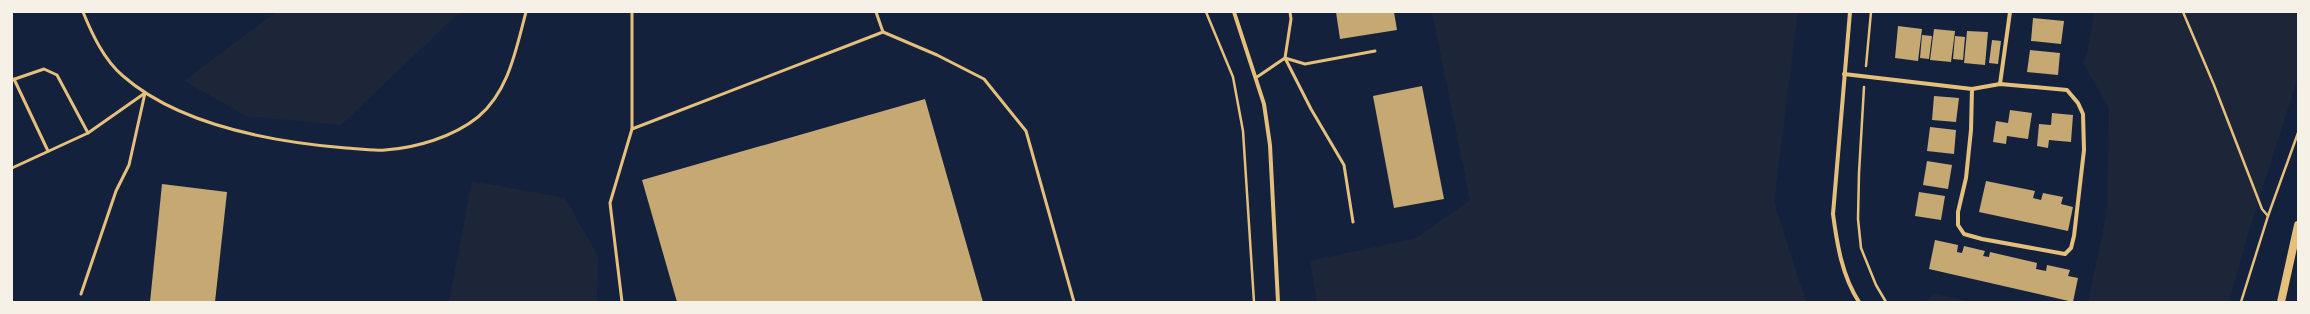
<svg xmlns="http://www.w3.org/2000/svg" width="2310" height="314" font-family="'Playfair Display',serif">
<rect width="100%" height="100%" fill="#14213d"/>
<!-- green -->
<g fill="#1d2539">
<polygon points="276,12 466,12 457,15 341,125 246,116 184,81"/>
<polygon points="1432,12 1798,12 1774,202 1806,302 1317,302 1310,261 1416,238 1470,200"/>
<polygon points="2095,12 2298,12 2298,77 2249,231 2229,302 2088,302 2107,211 2109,108 2084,65"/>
<polygon points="472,181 565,198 598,256 597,302 449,302"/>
<polygon points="1934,293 1970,302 1926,302"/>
</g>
<!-- building -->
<g fill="#c6a872">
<polygon points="1336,12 1394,12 1397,30 1340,39"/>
<polygon points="2033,18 2064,21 2061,44 2031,41"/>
<polygon points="1898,26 1922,29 1918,61 1895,58"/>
<polygon points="1934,29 1955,31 1951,62 1930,60"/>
<polygon points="1967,31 1988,32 1985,65 1964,63"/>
<polygon points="1922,35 1932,36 1929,59 1920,58"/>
<polygon points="1955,36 1965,37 1963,60 1953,59"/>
<polygon points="1992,40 2001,41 1998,64 1989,63"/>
<polygon points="2030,50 2060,53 2058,75 2027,72"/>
<polygon points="1422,86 1444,199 1394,208 1373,96"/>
<polygon points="1934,96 1959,98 1956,122 1932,120"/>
<polygon points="925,99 983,302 677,302 642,180"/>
<polygon points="2010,110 2032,113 2028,139 2007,136 2006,144 1993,142 1996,121 2008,123"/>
<polygon points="2052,113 2073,115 2071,142 2049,140 2048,148 2037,146 2039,124 2051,125"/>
<polygon points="1930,127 1956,130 1954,154 1927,151"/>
<polygon points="1927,161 1952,165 1948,189 1923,185"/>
<polygon points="1986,181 2035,191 2033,198 2041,200 2043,193 2063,197 2061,204 2073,207 2068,231 1979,212"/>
<polygon points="162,184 227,192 215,302 150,302"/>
<polygon points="1919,192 1945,196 1941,220 1915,216"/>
<polygon points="1935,240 1958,245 1957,252 1962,253 1964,246 1985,251 1983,256 1989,257 1990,252 2037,263 2036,269 2046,271 2047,265 2070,270 2068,276 2078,278 2073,302 1929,269"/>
</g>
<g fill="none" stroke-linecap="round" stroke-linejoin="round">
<!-- path -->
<g stroke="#e5c07b" stroke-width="2.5">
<polyline points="1206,12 1233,77 1243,131 1254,302"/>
<polyline points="2183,12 2214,85 2262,209 2268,216"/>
<polyline points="1866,66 1871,12"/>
<polyline points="1864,87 1859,173 1858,219 1861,248 1876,285 1886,302"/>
<polyline points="2241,302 2268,216 2298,133"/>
</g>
<!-- service -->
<g stroke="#e5c07b" stroke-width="3">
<path d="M83,12C92,34 104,60 123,76C179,125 274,142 346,148C359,149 373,151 385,150C416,148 453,137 478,117C509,91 516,49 526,12"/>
<polyline points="632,12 632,129 883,32 937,55 984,79 1026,131 1074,302"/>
<polyline points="876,12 883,32"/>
<polyline points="1290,12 1291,19 1285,58 1311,109 1344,165 1353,222"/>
<polyline points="1257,77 1285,58 1305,64 1375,51"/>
<polyline points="14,79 48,151"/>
<polyline points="12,80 44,69 57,75 88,133"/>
<polyline points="12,168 88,133 145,93"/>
<polyline points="81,294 116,191 129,165 145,93"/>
<polyline points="622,302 610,203 632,129"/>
</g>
<!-- minor -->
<g stroke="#e5c07b" stroke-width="4">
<polyline points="1234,12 1264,104 1270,145 1278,302"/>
<path d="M1850,12L1833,214C1837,244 1842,276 1859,302"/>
<polyline points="1844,74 1972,89 1971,130 1966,178 1958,212 1958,225 1964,234 1982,239 2065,254 2071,248 2074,236 2084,150 2083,114 2078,103 2067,90 2000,84 1972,89"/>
<polyline points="2000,84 2010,12"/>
</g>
<!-- secondary -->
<polyline stroke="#e5c07b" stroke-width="8" points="2281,302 2298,225"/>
</g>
<!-- border -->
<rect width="2310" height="314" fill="none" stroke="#f6f1e7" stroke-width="26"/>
</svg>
